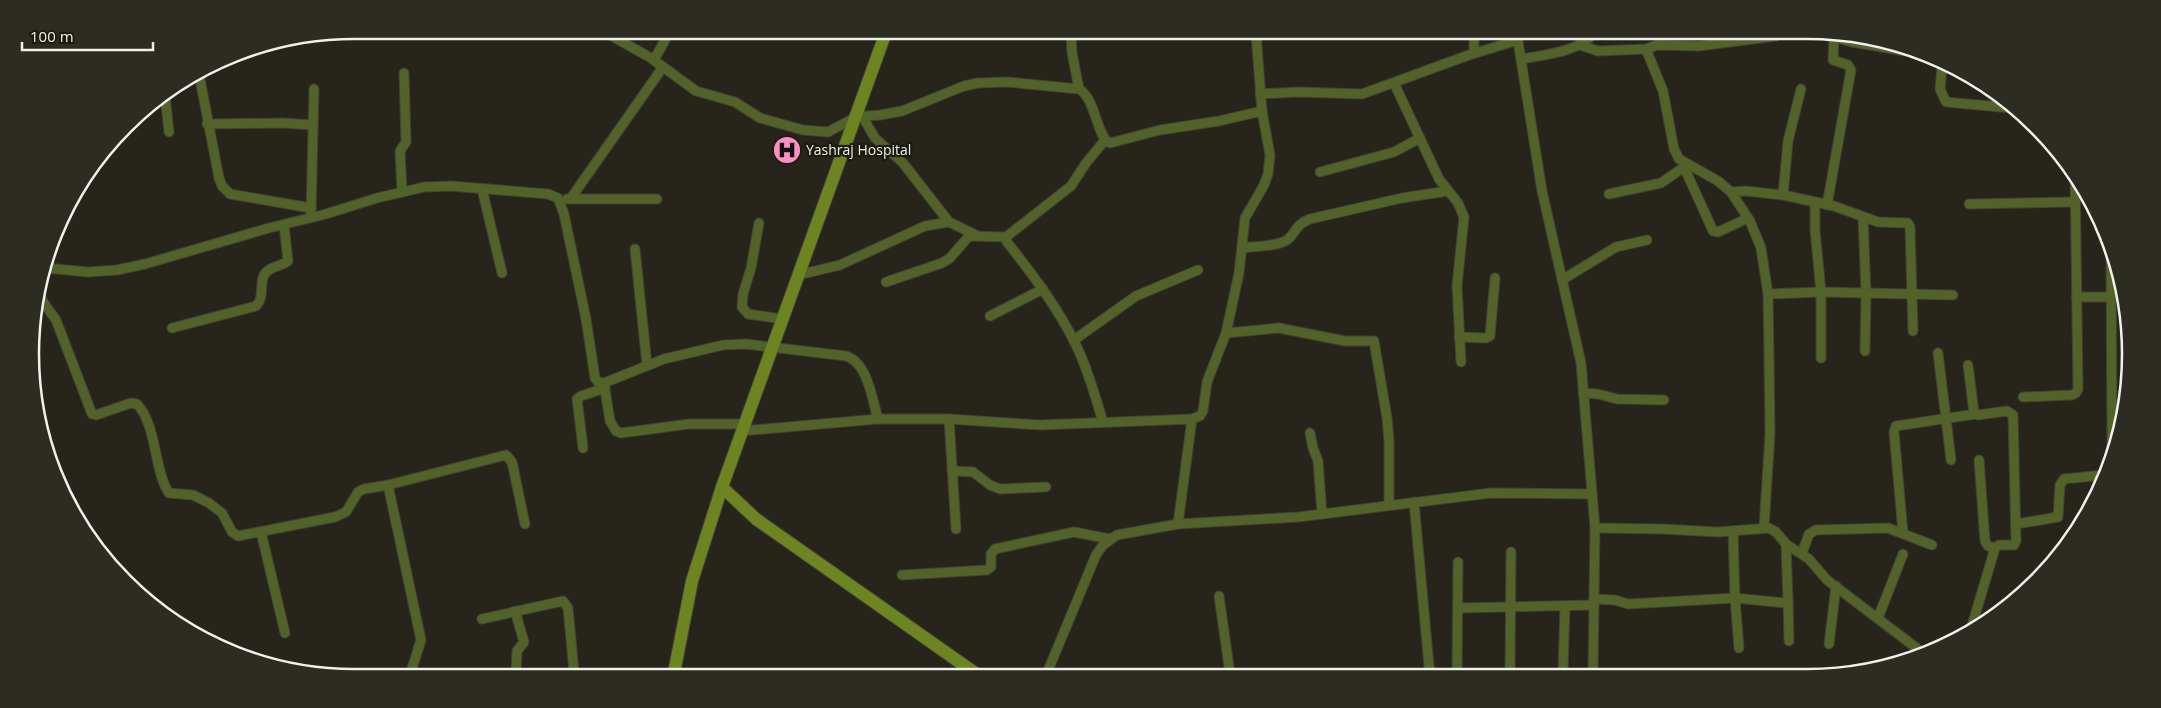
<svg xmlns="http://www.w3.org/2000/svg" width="2161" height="708" font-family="'Open Sans',sans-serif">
<rect width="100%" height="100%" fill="#26241b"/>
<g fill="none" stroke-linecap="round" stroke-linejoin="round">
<defs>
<g id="minor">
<path d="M603,31L651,58L696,91L735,102L760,118L803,130L828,132L856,117L880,115L902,111L964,86L978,83L1007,82L1079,89C1097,100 1096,137 1110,143L1160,130L1219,121L1262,111L1270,155L1268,174L1264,185L1245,218L1239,273L1226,333L1207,382L1203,411L1200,416L1192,419"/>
<polyline points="1071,33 1072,53 1079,89"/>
<polyline points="1256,34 1262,111"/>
<polyline points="1474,35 1474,53"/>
<polyline points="1517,35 1542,191 1581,363 1595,528 1593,675"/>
<polyline points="1830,36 1852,42 1905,51"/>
<polyline points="1580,45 1598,51 1646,49 1663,91 1674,149 1679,159 1718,181 1731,192 1750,221 1761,248 1768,294 1769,358 1770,434 1764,527"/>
<polyline points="1646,49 1657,45 1699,46 1776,36"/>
<path d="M1522,59C1548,54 1573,53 1593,35"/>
<polyline points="654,60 670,31"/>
<polyline points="1942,66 1940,89 1946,102 2011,108"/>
<polyline points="199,74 219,178 222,186 230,194 311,208"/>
<polyline points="1394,83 1439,179 1458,203 1464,217 1457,286 1461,362"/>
<polyline points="1260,94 1298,92 1362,94 1469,55 1518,40"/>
<polyline points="165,95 169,132"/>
<polyline points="862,116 875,138 903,163 949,222 976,235"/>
<polyline points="207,124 283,123 313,125"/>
<polyline points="1684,167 1713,231 1718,232 1748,218"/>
<polyline points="1320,172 1394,152 1420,138"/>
<polyline points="482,189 502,273"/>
<polyline points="402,191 400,151 406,142 404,73"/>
<polyline points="1731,192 1746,191 1783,195 1834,206 1878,222 1908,223 1910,227 1913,331"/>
<polyline points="1609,194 1661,183 1687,165"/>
<polyline points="1783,195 1788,141 1801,89"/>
<polyline points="571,198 663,67"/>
<polyline points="567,199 657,199"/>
<polyline points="1815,202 1815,230 1821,292 1821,358"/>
<polyline points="1969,204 2075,202"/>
<polyline points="1827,205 1851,70 1848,65 1833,60 1834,37"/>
<polyline points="311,214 314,89"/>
<polyline points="1863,217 1866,293 1865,351"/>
<polyline points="759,223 751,268 743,294 742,307 748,314 782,319"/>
<path d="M1242,248C1255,246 1276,247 1287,240C1297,233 1294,225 1310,219L1402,198L1448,191"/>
<polyline points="635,249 647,365"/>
<polyline points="2111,256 2112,451"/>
<path d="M46,268L88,272L117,270L145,264L269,228L326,214L377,198L424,187L451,186L548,194L558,198L564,214L586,319L595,378L598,382L604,383L664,359L723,345L746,344L846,356C868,363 872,399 878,419"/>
<polyline points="798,275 840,265 925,226 949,222"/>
<polyline points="1562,280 1616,247 1647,240"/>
<polyline points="886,282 942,263 950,258 969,236 1006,237"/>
<path d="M39,292L43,302L56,320L92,414L96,415L131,403L137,404C157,425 154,471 169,493L193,495L209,503L222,513L232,532L238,536L335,517L346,512L358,492L364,489L388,485L506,455L512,462L525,524"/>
<polyline points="1768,294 1821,292 1953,295"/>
<polyline points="2076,297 2111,297"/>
<polyline points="990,316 1043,289"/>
<path d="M172,328L256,306C265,297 259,286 264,275C269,266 281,267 288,261L284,225"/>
<polyline points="1226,333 1279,328 1345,341 1374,341 1387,418 1389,441 1389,505"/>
<polyline points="1459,337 1486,338 1490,336 1495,278"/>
<polyline points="1074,340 1136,296 1198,270"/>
<polyline points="1938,353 1951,460"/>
<polyline points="1968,365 1974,413 1978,415 2007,411 2013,415 2016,541 2014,545 1999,545 1995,548 1971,629"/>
<polyline points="604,383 610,421 616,431 621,433 689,424 744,424"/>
<polyline points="1583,393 1598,394 1617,399 1664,400"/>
<polyline points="2023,397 2072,395 2076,393 2078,389 2075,173"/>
<polyline points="949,419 956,529"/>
<path d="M1103,422C1095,396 1088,369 1076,345C1058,308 1033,275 1007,242L1006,237L1071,186L1086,163L1105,140"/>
<polyline points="741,431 878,419 949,419 1040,425 1192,419 1178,524"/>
<polyline points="1310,433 1313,448 1318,461 1322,514"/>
<polyline points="583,448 577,399 581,396 605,388"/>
<polyline points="1979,460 1985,541 1988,546 1995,548"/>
<polyline points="952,471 973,472 990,485 1000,489 1046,487"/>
<polyline points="388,485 421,640 411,672"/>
<polyline points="1414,502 1429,666 1432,674"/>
<polyline points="2016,524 2058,517 2060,485 2064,479 2103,475"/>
<polyline points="1595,528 1663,529 1718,532 1769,528 1776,532 1786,544 1809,559 1827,580 1923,653"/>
<polyline points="1733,531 1735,598 1739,648"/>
<polyline points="261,532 285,633"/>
<polyline points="1903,533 1894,432 1896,426 1976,414"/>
<polyline points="1802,553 1809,534 1816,530 1888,528 1932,545"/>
<polyline points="902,575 987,570 991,567 991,554 995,549 1074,532 1110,539"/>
<polyline points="1219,596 1230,674"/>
<polyline points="1594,599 1615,600 1628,604 1735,598 1785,603 1788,601 1786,544"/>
<polyline points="1788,601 1789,641"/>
<polyline points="1458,608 1594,605"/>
<polyline points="515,611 524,642 517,651 516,672"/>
<polyline points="1878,618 1903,554"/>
<polyline points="482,619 563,601 568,608 574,672"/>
<polyline points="1829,644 1836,586"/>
<polyline points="1563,670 1565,606"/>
<polyline points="1047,673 1096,555 1103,545 1117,535 1178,524 1298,517 1491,493 1592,494"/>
<polyline points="1457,674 1458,562"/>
<polyline points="1510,674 1511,552"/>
</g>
<g id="secondary">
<polyline points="886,32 722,487 756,519 975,673"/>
<polyline points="674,673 692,581 722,487"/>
</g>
</defs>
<!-- minor casing -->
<use href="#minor" stroke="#424138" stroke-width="11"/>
<!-- secondary casing -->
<use href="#secondary" stroke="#424138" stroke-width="14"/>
<!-- minor -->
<use href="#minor" stroke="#526229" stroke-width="9"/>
<!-- secondary -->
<use href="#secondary" stroke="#6c8521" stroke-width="12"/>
</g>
<!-- icons -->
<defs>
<symbol id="hospital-disc" viewBox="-11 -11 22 22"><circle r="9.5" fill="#fc8fc3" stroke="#1c1b11"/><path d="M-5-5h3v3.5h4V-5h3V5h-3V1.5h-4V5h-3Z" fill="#111"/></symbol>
</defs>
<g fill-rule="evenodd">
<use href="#hospital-disc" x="771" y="134" width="32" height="32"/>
</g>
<g text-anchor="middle" stroke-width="4.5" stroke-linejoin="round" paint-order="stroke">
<!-- poi labels -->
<g font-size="14" fill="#f1f0ea" stroke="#1c1b11" text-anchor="start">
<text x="806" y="155">Yashraj Hospital</text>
</g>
</g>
<!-- crop -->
<path d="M0 0H2161V708H0ZM354 39H1807A315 315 0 0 1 2122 354V354A315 315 0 0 1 1807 669H354A315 315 0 0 1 39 354V354A315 315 0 0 1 354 39Z" fill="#2d2c22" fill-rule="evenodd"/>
<path fill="none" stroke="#f1f0ea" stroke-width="2.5" d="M354 39H1807A315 315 0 0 1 2122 354V354A315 315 0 0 1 1807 669H354A315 315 0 0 1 39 354V354A315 315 0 0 1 354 39Z"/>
<!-- scale -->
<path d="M22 42v8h131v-8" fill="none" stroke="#f1f0ea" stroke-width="2.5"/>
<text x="30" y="42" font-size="15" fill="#f1f0ea" stroke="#1c1b11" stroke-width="4" paint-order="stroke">100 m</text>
</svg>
